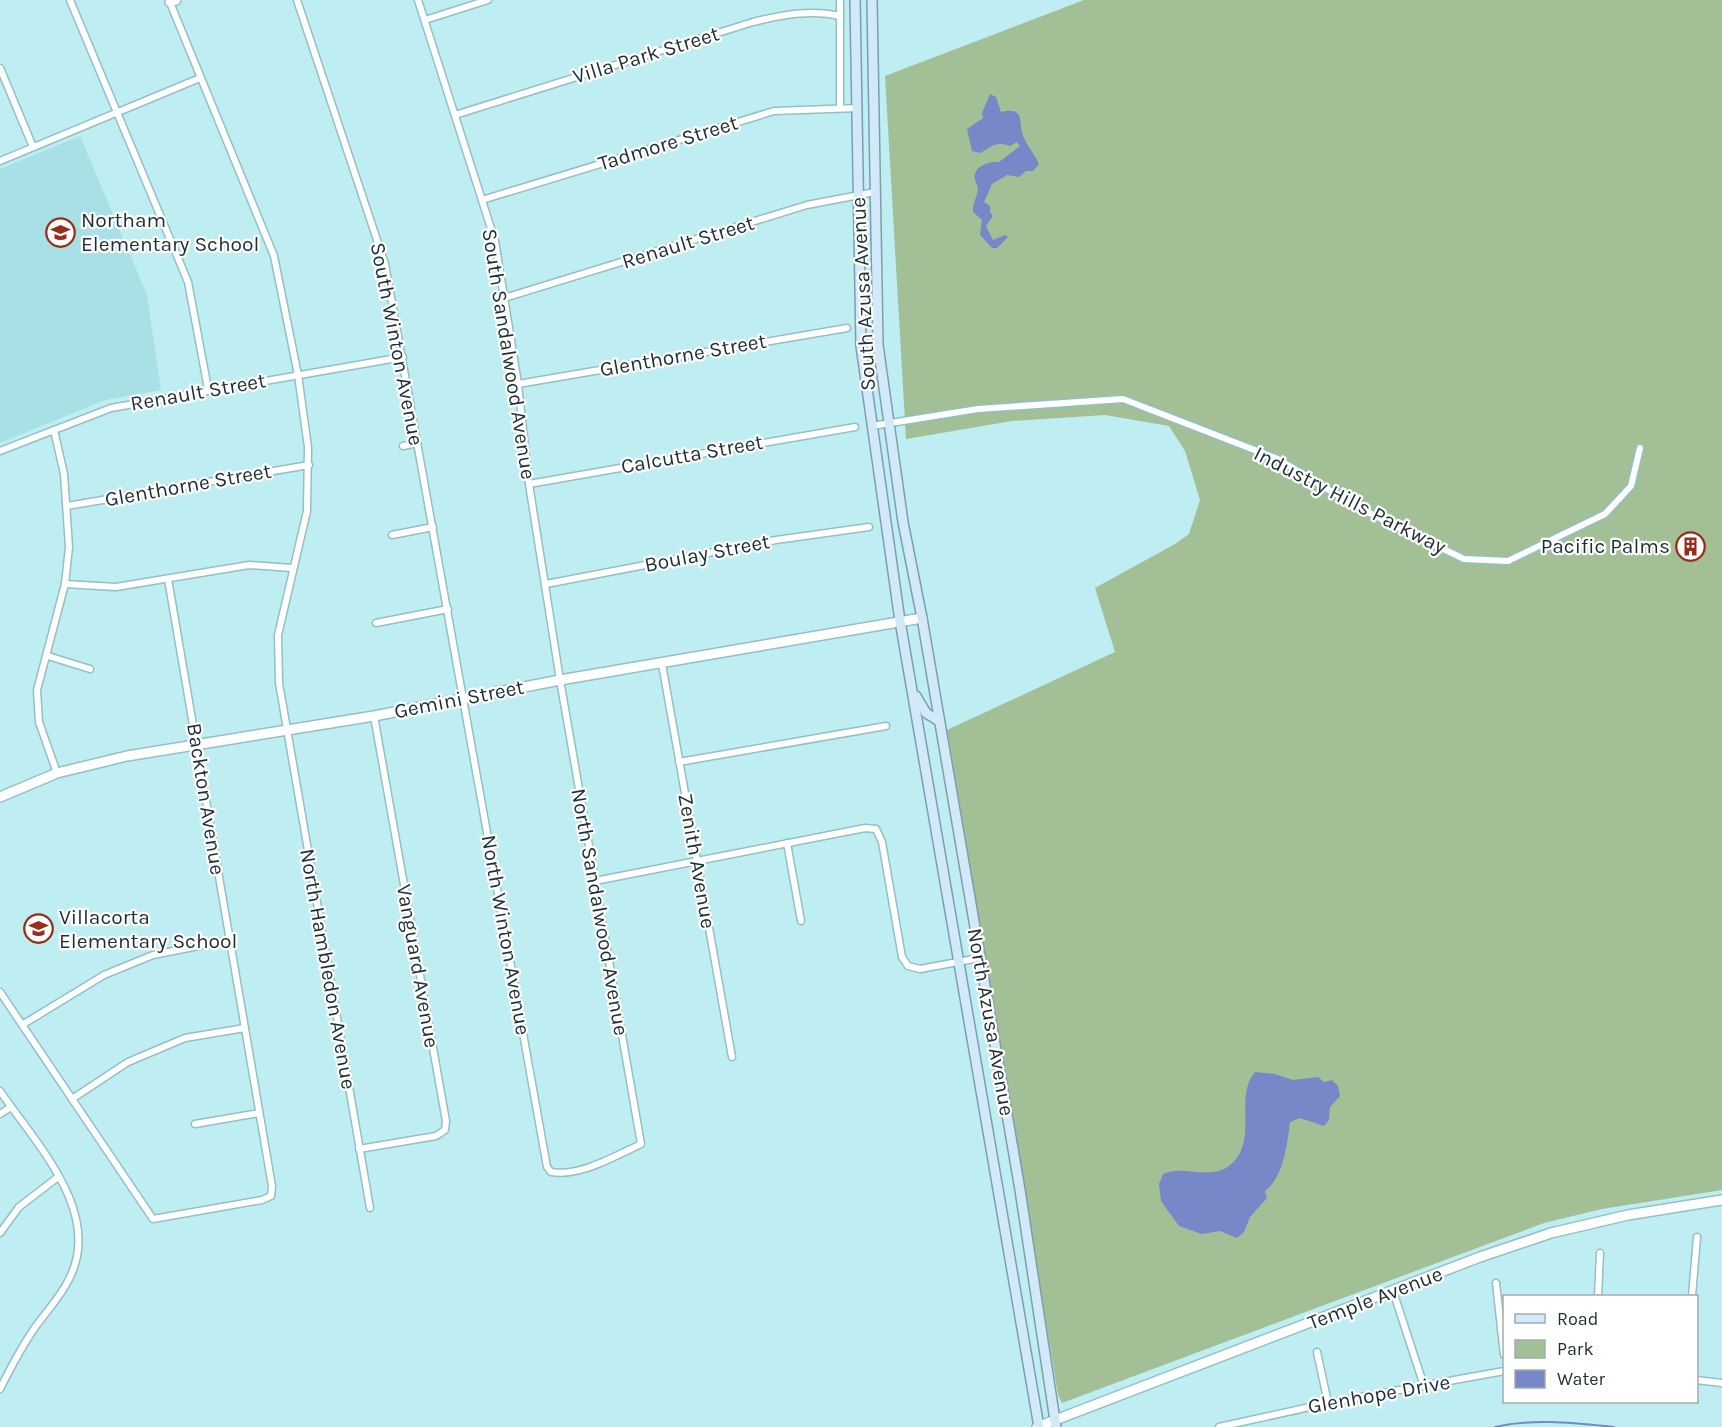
<svg xmlns="http://www.w3.org/2000/svg" width="1722" height="1427" font-family="Karla,sans-serif">
<rect width="100%" height="100%" fill="#beedf2"/>
<!-- built -->
<polygon fill="#a8e0e6" points="80,136 147,295 161,390 105,400 0,443 0,169"/>
<!-- green -->
<polygon fill="#a3bf96" points="1084,0 1722,0 1722,1190 1602,1209 1544,1223 1062,1403 1058,1395 947,730 1115,652 1095,588 1175,544 1189,534 1200,500 1185,451 1169,426 1105,415 1012,421 906,439 885,76"/>
<!-- water -->
<g fill="#7887c8">
<path d="M990,94L996,97L1001,112C1027,106 1017,124 1024,138C1028,147 1035,155 1039,164L1033,171H1026L1019,177L1007,175L992,184L984,202L990,206V212L993,216L986,226L993,240L1005,235L1008,237L997,248H992L980,235L982,220L973,212C972,203 978,196 978,188C977,183 973,179 975,174C977,165 992,161 999,162L1020,146L1017,142L1010,146C995,141 993,146 980,153L972,151L967,129L983,118L982,113Z"/>
<path d="M1255,1072L1275,1074L1293,1080L1318,1077L1324,1082L1332,1080L1338,1086L1340,1096L1330,1107L1329,1120L1324,1126L1300,1118L1290,1122C1287,1145 1284,1176 1265,1191L1267,1198L1250,1217L1244,1232L1237,1238L1220,1231L1202,1234L1179,1226L1161,1201L1159,1184L1163,1174C1184,1164 1208,1181 1229,1166C1260,1141 1233,1098 1255,1072Z"/>
</g>
<g fill="none" stroke-linecap="round" stroke-linejoin="round">
<!-- stream -->
<path stroke="#7887c8" stroke-width="2" d="M1495,1427C1534,1418 1575,1423 1614,1427"/>
<defs>
<g id="street">
<polyline points="70,0 188,282 208,389"/>
<polyline points="169,0 274,256 298,375 308,447 307,511 278,635 279,683 370,1208"/>
<path d="M297,0L385,264L547,1167L551,1172C580,1177 615,1156 641,1144L560,680L529,484L518,384L495,241L418,0"/>
<polyline points="840,0 840,107"/>
<polyline points="425,20 488,0"/>
<polyline points="0,68 33,147"/>
<path d="M455,115L753,22C781,15 811,9 840,16"/>
<polyline points="0,161 200,78"/>
<polyline points="482,200 774,111 858,108"/>
<polyline points="504,298 807,205 875,192"/>
<polyline points="518,384 847,328"/>
<polyline points="872,426 978,409 1123,399 1278,459 1357,507 1464,559 1508,561 1605,514 1631,486 1640,448"/>
<polyline points="54,430 64,474 69,547 65,584 37,690 39,722 57,773"/>
<polyline points="403,446 417,443"/>
<polyline points="0,451 111,408 403,357"/>
<polyline points="529,484 855,427"/>
<polyline points="67,506 309,465"/>
<polyline points="392,535 433,527"/>
<polyline points="65,584 116,587 249,565 292,568"/>
<polyline points="546,584 776,540 869,527"/>
<polyline points="376,623 448,609"/>
<polyline points="48,656 90,669"/>
<polyline points="662,664 732,1057"/>
<polyline points="679,762 886,726"/>
<polyline points="787,843 801,921"/>
<polyline points="595,881 865,828 876,829 882,842 902,957 908,966 920,969 979,958"/>
<polyline points="0,992 153,1219 262,1200 271,1196 272,1186 168,579"/>
<polyline points="22,1025 104,975 153,955 229,940"/>
<path d="M0,1091C36,1144 105,1214 68,1281C60,1297 47,1311 36,1326C22,1346 11,1367 0,1389"/>
<polyline points="72,1099 128,1062 185,1038 245,1028"/>
<polyline points="0,1114 11,1107"/>
<polyline points="195,1124 259,1113"/>
<polyline points="359,1149 436,1136 445,1130 446,1121 374,716"/>
<polyline points="0,1233 19,1207 58,1177"/>
<polyline points="1496,1283 1504,1355"/>
<polyline points="1393,1291 1424,1386"/>
<polyline points="1598,1296 1600,1253"/>
<polyline points="1692,1296 1697,1237"/>
<polyline points="1317,1352 1328,1403"/>
<polyline points="1696,1380 1722,1383"/>
<polyline points="1219,1427 1328,1403 1504,1371"/>
</g>
<g id="secondary">
<polyline points="170,2 176,0"/>
<polyline points="0,797 57,773 127,756 374,716 560,680 922,618"/>
<polyline points="1037,1427 1480,1257 1551,1233 1628,1215 1722,1200"/>
</g>
<g id="primary">
<polyline points="855,0 861,346 900,621 1039,1427"/>
<polyline points="872,0 878,345 903,522 922,618 1020,1190 1056,1427"/>
<polyline points="916,696 926,713 939,721"/>
</g>
</defs>
<!-- street casing -->
<use href="#street" stroke="#92c0c5" stroke-width="9"/>
<!-- secondary casing -->
<use href="#secondary" stroke="#92c0c5" stroke-width="12"/>
<!-- primary casing -->
<use href="#primary" stroke="#7e9eb0" stroke-width="12"/>
<!-- street -->
<use href="#street" stroke="#fff" stroke-width="6"/>
<!-- secondary -->
<use href="#secondary" stroke="#fff" stroke-width="9"/>
<!-- primary -->
<use href="#primary" stroke="#d1e9f9" stroke-width="9"/>
</g>
<!-- icons -->
<defs>
<symbol id="school-ring" viewBox="-11 -11 22 22"><circle r="9.5" fill="#fff" stroke="#982e1a" stroke-width="1.5"/><path d="M0-5L7-2L0 1L-7-2ZM-4 1L0 2.5L4 1V4Q0 6-4 4Z" fill="#982e1a"/></symbol>
<symbol id="building-ring" viewBox="-11 -11 22 22"><circle r="9.5" fill="#fff" stroke="#982e1a" stroke-width="1.5"/><path d="M-4-6H4V6H1V3H-1V6H-4ZM-2.5-4.3h1.7v1.8h-1.7ZM.8-4.3h1.7v1.8H.8ZM-2.5-1h1.7V.8h-1.7ZM.8-1h1.7V.8H.8Z" fill="#982e1a"/></symbol>
</defs>
<g fill-rule="evenodd">
<use href="#school-ring" x="44" y="216" width="33" height="33"/>
<use href="#building-ring" x="1674" y="530" width="33" height="33"/>
<use href="#school-ring" x="22" y="912" width="33" height="33"/>
</g>
<g text-anchor="middle" stroke-width="4.5" stroke-linejoin="round" paint-order="stroke">
<!-- street labels -->
<g font-size="21" fill="#1d2f31" stroke="#fff">
<text transform="translate(646 55) rotate(-17)" y="7">Villa Park Street</text>
<text transform="translate(668 143) rotate(-17)" y="7">Tadmore Street</text>
<text transform="translate(688 242) rotate(-17)" y="7">Renault Street</text>
<text transform="translate(863 294) rotate(-93)" y="7">South Azusa Avenue</text>
<text transform="translate(397 344) rotate(79)" y="7">South Winton Avenue</text>
<text transform="translate(509 354) rotate(81)" y="7">South Sandalwood Avenue</text>
<text transform="translate(683 355) rotate(-10)" y="7">Glenthorne Street</text>
<text transform="translate(198 392) rotate(-10)" y="7">Renault Street</text>
<text transform="translate(692 454) rotate(-10)" y="7">Calcutta Street</text>
<text transform="translate(188 485) rotate(-10)" y="7">Glenthorne Street</text>
<text transform="translate(1350 500) rotate(27)" y="7">Industry Hills Parkway</text>
<text transform="translate(707 553) rotate(-11)" y="7">Boulay Street</text>
<text transform="translate(459 699) rotate(-11)" y="7">Gemini Street</text>
<text transform="translate(206 799) rotate(81)" y="7">Backton Avenue</text>
<text transform="translate(697 861) rotate(80)" y="7">Zenith Avenue</text>
<text transform="translate(600 912) rotate(80)" y="7">North Sandalwood Avenue</text>
<text transform="translate(506 935) rotate(80)" y="7">North Winton Avenue</text>
<text transform="translate(418 966) rotate(80)" y="7">Vanguard Avenue</text>
<text transform="translate(328 969) rotate(80)" y="7">North Hambledon Avenue</text>
<text transform="translate(991 1022) rotate(80)" y="7">North Azusa Avenue</text>
<text transform="translate(1375 1298) rotate(-21)" y="7">Temple Avenue</text>
<text transform="translate(1379 1394) rotate(-10)" y="7">Glenhope Drive</text>
</g>
<!-- poi labels -->
<g font-size="21" fill="#1d2f31" stroke="#fff" text-anchor="start">
<text x="81" y="227">Northam<tspan x="81" dy="24">Elementary School</tspan></text>
<text x="1670" y="553" text-anchor="end">Pacific Palms</text>
<text x="59" y="924">Villacorta<tspan x="59" dy="24">Elementary School</tspan></text>
</g>
</g>
<!-- legend -->
<rect x="1503" y="1295" width="195" height="108" fill="#ffffff" stroke="#a5acad" stroke-width="1.5"/>
<rect x="1515" y="1314" width="30" height="9" fill="#d1e9f9" stroke="#a5acad" stroke-width="1.5"/>
<text x="1557" y="1325" font-size="18" fill="#1d2f31">Road</text>
<rect x="1515" y="1340" width="30" height="18" fill="#a3bf96" stroke="#a5acad" stroke-width="1.5"/>
<text x="1557" y="1355" font-size="18" fill="#1d2f31">Park</text>
<rect x="1515" y="1370" width="30" height="18" fill="#7887c8" stroke="#a5acad" stroke-width="1.5"/>
<text x="1557" y="1385" font-size="18" fill="#1d2f31">Water</text>
</svg>
